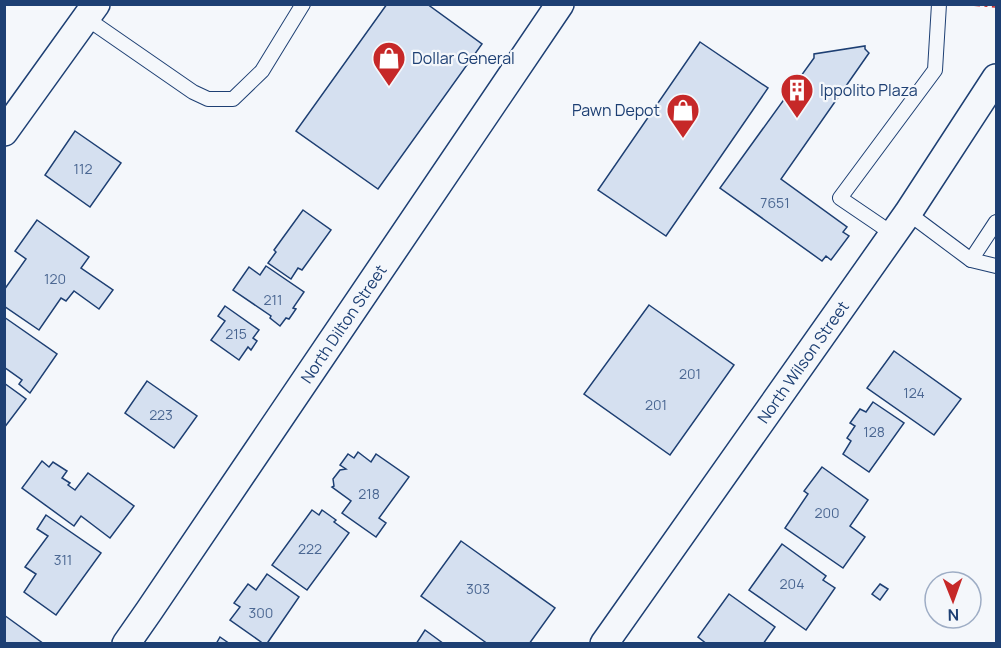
<svg xmlns="http://www.w3.org/2000/svg" width="1001" height="648" font-family="Manrope,sans-serif">
<rect width="100%" height="100%" fill="#f4f7fb"/>
<!-- building -->
<g fill="#d5e0f0" stroke="#1d3f73" stroke-width="1.5">
<polygon points="387,4 427,4 482,44 378,189 296,131"/>
<polygon points="700,42 768,88 666,236 598,190"/>
<polygon points="865,46 865,49 869,53 781,179 847,227 843,232 849,236 831,260 826,256 822,261 720,188 814,58 814,54"/>
<polygon points="75,131 121,163 90,207 45,175"/>
<polygon points="303,210 331,230 302,270 298,268 291,279 268,263 276,252 274,250"/>
<polygon points="37,220 89,257 81,268 113,290 99,309 74,291 66,301 61,298 39,330 4,306 4,290 26,259 15,251"/>
<polygon points="266,266 304,292 293,308 296,309 289,319 286,318 280,326 270,318 271,316 233,290 249,267 260,275"/>
<polygon points="649,305 734,365 670,455 584,394"/>
<polygon points="225,306 259,330 253,338 257,341 251,350 248,347 239,360 211,340 225,321 218,316"/>
<polygon points="4,317 57,354 30,393 19,384 22,380 4,367"/>
<polygon points="894,351 961,399 934,435 867,388"/>
<polygon points="147,381 197,416 174,448 125,413"/>
<polygon points="4,383 26,399 4,428"/>
<polygon points="873,402 904,423 869,472 843,454 851,441 847,438 855,426 850,423 860,409 866,412"/>
<polygon points="358,452 371,462 376,454 409,477 379,518 386,523 376,537 342,513 351,501 332,487 334,486 333,479 340,470 346,469 340,465 348,454 354,458"/>
<polygon points="42,461 49,467 53,462 67,471 62,478 70,483 68,485 75,490 88,473 134,506 110,538 81,516 74,526 22,488"/>
<polygon points="822,467 868,500 850,526 865,537 843,568 785,528 808,494 804,491"/>
<polygon points="312,510 319,515 322,510 336,520 334,522 349,533 307,590 272,565"/>
<polygon points="46,515 101,553 56,615 24,592 36,574 25,567 48,536 37,529"/>
<polygon points="461,541 555,608 529,644 488,644 421,596"/>
<polygon points="782,544 826,576 823,580 835,588 806,630 749,590"/>
<polygon points="267,574 299,597 268,642 270,644 260,644 261,642 230,620 240,607 234,603 248,584 256,590"/>
<polygon points="880,584 888,589 880,600 872,594"/>
<polygon points="729,594 775,627 763,644 707,644 698,637"/>
<polygon points="4,615 44,644 4,644"/>
<polygon points="425,630 444,644 416,644"/>
<polygon points="220,637 230,644 216,644"/>
</g>
<g fill="none" stroke-linecap="round" stroke-linejoin="round">
<defs>
<g id="service">
<polyline points="86,18 193,92 208,99 233,99 262,71 303,4"/>
<polyline points="908,213 971,260 996,266"/>
<polyline points="893,234 840,198 935,70 939,4"/>
<polyline points="971,260 996,222"/>
</g>
<g id="minor">
<polyline points="4,132 96,4"/>
<path id="s1" d="M126,644L149,611L560,4"/>
<path id="s2" d="M604,644L908,213L996,78"/>
</g>
</defs>
<!-- service casing -->
<use href="#service" stroke="#1d3f73" stroke-width="16"/>
<!-- minor casing -->
<use href="#minor" stroke="#1d3f73" stroke-width="30"/>
<!-- service -->
<use href="#service" stroke="#f4f7fb" stroke-width="14"/>
<!-- minor -->
<use href="#minor" stroke="#f4f7fb" stroke-width="27"/>
<!-- power -->
<polyline stroke="#c62828" stroke-width="1.5" stroke-dasharray="21 4.5 3 4.5" stroke-linecap="butt" points="959,4 996,7"/>
</g>
<!-- icons -->
<defs>
<symbol id="shop-pin" viewBox="-11 -11 22 30"><path d="M0 17L-7.5 6A9.5 9.5 0 1 1 7.5 6Z" fill="#c62828" stroke="#f4f7fb"/><path d="M-5-2.5h2.3a2.7 3.5 0 0 1 5.4 0H5L5.5 6h-11ZM-1.5-2.5h3a1.5 2.3 0 0 0-3 0Z" fill="#fff"/></symbol>
<symbol id="building-pin" viewBox="-11 -11 22 30"><path d="M0 17L-7.5 6A9.5 9.5 0 1 1 7.5 6Z" fill="#c62828" stroke="#f4f7fb"/><path d="M-4-6H4V6H1V3H-1V6H-4ZM-2.5-4.3h1.7v1.8h-1.7ZM.8-4.3h1.7v1.8H.8ZM-2.5-1h1.7V.8h-1.7ZM.8-1h1.7V.8H.8Z" fill="#fff"/></symbol>
</defs>
<g fill-rule="evenodd">
<use href="#shop-pin" x="370" y="39" width="38" height="52"/>
<use href="#building-pin" x="778" y="71" width="38" height="52"/>
<use href="#shop-pin" x="664" y="91" width="38" height="52"/>
</g>
<g text-anchor="middle" stroke-width="4.5" stroke-linejoin="round" paint-order="stroke">
<!-- number labels -->
<g font-size="14" fill="#4b6792">
<text x="83" y="174">112</text>
<text x="775" y="208">7651</text>
<text x="55" y="284">120</text>
<text x="273" y="305">211</text>
<text x="236" y="339">215</text>
<text x="690" y="379">201</text>
<text x="914" y="398">124</text>
<text x="656" y="410">201</text>
<text x="161" y="420">223</text>
<text x="874" y="437">128</text>
<text x="369" y="499">218</text>
<text x="827" y="518">200</text>
<text x="310" y="554">222</text>
<text x="63" y="565">311</text>
<text x="792" y="589">204</text>
<text x="478" y="594">303</text>
<text x="261" y="618">300</text>
</g>
<!-- poi labels -->
<g font-size="16" fill="#1d3f73" stroke="#f4f7fb" text-anchor="start">
<text x="412" y="64">Dollar General</text>
<text x="820" y="96">Ippolito Plaza</text>
<text x="660" y="116" text-anchor="end">Pawn Depot</text>
</g>
<!-- street labels -->
<g font-size="16" fill="#1d3f73" stroke="#f4f7fb">
<text dy="6" stroke="none"><textPath href="#s1" startOffset="387">North Dilton Street</textPath></text>
<text dy="6" stroke="none"><textPath href="#s2" startOffset="345">North Wilson Street</textPath></text>
</g>
</g>
<!-- border -->
<rect width="1001" height="648" fill="none" stroke="#1d3f73" stroke-width="12"/>
<!-- north arrow -->
<g transform="translate(953 600) rotate(179)"><circle r="28" fill="#f4f7fb" stroke="#9eadc5" stroke-width="1.5"/>
<path d="M0-4.5L10 22L0 15L-10 22Z" fill="#c62828"/>
<text y="-9" font-size="16" font-weight="bold" text-anchor="middle" fill="#1d3f73">N</text>
</g>
</svg>
